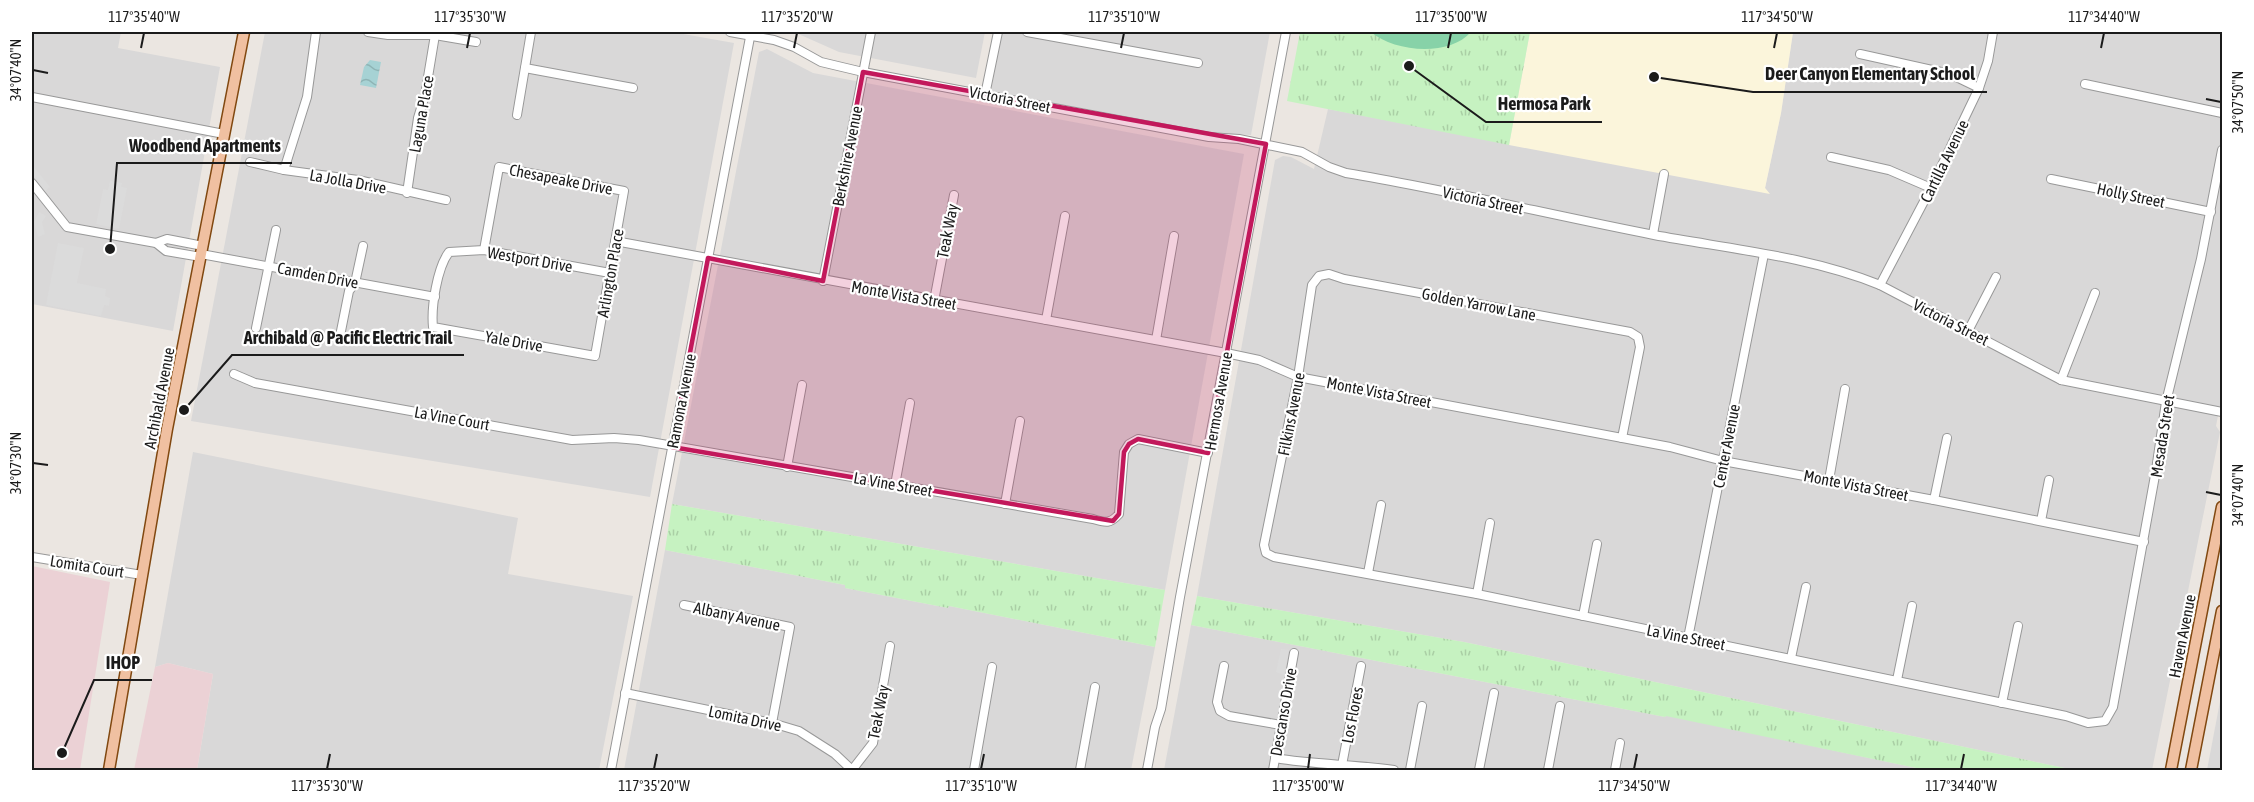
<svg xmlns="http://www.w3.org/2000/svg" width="2254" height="802" font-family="'Asap Condensed',sans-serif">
<defs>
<pattern id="park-tufts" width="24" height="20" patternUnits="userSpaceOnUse" patternTransform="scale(1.5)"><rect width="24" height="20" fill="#c6f2c1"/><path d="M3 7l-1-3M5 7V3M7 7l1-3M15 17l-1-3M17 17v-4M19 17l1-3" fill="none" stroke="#aacfa5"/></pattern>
<pattern id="water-waves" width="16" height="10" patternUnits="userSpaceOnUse" patternTransform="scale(1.5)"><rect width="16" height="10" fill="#a6d2d4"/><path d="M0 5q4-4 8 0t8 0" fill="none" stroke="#8eb4b5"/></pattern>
</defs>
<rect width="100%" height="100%" fill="#ebe6e1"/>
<!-- residential -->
<g fill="#d9d8d8">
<polygon points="32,32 121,32 118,48 220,67 173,331 32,304"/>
<polygon points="265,32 672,32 734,43 650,497 191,421"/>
<polygon points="794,32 985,32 976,78 839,52"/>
<polygon points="1002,32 1270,32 1251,135 1209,133 991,91"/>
<polygon points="1793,32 2222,32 2222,395 2216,426 2220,432 2152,770 2074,770 1464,642 1197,596 1275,160 1283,156 1291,157 1314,169 1328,109 1769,193 1765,188 1781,113"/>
<polygon points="767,49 813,73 1244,154 1165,590 672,504 759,52"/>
<polygon points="193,452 518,518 508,574 633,596 599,770 197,770 213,674 168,663 155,667"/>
<polygon points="665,550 845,585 845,588 948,608 949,606 1155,647 1131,770 624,770"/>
<polygon points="1191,625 1665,717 1666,715 1926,770 1164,770"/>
<polygon points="2222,691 2222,770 2207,770"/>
</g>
<!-- commercial -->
<g fill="#ebd1d5">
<polygon points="32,566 110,582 80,770 32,770"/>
<polygon points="168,663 213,674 197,770 134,770 155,667"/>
</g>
<!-- education -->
<polygon fill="#fbf5db" points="1530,32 1793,32 1781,113 1765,188 1770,194 1509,145"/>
<!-- park -->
<g fill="url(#park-tufts)">
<polygon points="1300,32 1530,32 1509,145 1287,101"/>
<polygon points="672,504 1165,590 1155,647 949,606 948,608 845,588 845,585 665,550"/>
<polygon points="1197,596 1464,642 2074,770 1926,770 1666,716 1665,717 1191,625"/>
</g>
<!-- pitch -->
<path fill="#87d2a8" d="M1371,32H1471C1449,57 1394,52 1371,32Z"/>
<!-- parking -->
<g fill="#dbdbdb">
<polygon points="33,166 50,187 45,191 32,174"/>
<polygon points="110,181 122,183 121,187 127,188 119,229 96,224 103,189 108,190"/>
<polygon points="39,212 46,216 42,222 45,234 38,237 34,222"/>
<polygon points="58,243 84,248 77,283 106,289 105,296 110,298 109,306 104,305 101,316 46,305"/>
<polygon points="1281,649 1289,650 1284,675 1276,672"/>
</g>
<!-- water -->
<polygon fill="url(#water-waves)" points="370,60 381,62 376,88 360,85 364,67"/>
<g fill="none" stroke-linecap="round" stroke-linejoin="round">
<defs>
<g id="minor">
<polyline points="368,32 388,35 435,35 476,42"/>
<path d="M730,32L774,40L794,47L821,62L863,72L1209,137L1239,139L1302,152L1329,167L1346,173C1449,190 1551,215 1654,235C1730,249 1808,256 1880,285L2061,380L2222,412"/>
<polyline points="1027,32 1198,63"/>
<polyline points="1860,54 1950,74 1979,88"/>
<polyline points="525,68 633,88"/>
<polyline points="2085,84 2222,113"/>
<polyline points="985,95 998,32"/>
<polyline points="32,97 224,134"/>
<polyline points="517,115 531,32"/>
<polyline points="1831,157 1889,170 1931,188"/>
<polyline points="250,162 284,170 358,180 446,200"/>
<polyline points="284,170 307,97 316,32"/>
<polyline points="2051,179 2211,212"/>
<polyline points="32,183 67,227 156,243 166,251 201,257"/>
<polyline points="407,193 418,118 425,95 435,35"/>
<polyline points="1653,234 1664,174"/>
<polyline points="615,241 1226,353 1259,360 1298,377 1670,447 1723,461 1934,500 2144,542"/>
<polyline points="156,243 167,239 203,246"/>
<path d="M484,250L499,167L624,191L595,356L433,327C431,307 437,268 449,252L484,250L610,273"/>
<polyline points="201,254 435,297"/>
<polyline points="823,281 871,32"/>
<polyline points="1880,285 1931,188 1979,88 1988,61 1993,32"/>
<polyline points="934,301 954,195"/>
<polyline points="1046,320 1065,216"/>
<polyline points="256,328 276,230"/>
<polyline points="1968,331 1996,277"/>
<polyline points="340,336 349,291 355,283 363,246"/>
<polyline points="1156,340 1174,236"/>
<path d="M234,374L255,383L572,440L614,438L639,440L1093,519C1106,523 1110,524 1119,514L1124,452L1129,444L1138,439L1208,453"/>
<polyline points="2061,380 2095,293"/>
<polyline points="1622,438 1640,347 1638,337 1630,332 1344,279 1329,274 1319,276 1312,285 1298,377 1264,545 1266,553 1274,557 1477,594 2066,716 2088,723 2105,721 2113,707 2156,470 2166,402 2201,259 2222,150"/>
<polyline points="787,467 802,385"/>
<polyline points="1829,480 1845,389"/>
<polyline points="895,485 910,403"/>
<polyline points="1934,500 1947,438"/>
<polyline points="1005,504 1020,421"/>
<polyline points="2041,521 2049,480"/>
<polyline points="32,557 142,575"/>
<polyline points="1368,573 1381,505"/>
<polyline points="1477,594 1490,523"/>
<polyline points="684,605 790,627 772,723"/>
<polyline points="1583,616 1597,544"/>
<polyline points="1688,638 1764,254"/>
<polyline points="1791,658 1806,587"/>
<polyline points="1224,666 1217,702 1220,711 1229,716 1281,725"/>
<polyline points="1897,680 1912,606"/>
<polyline points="625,693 772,723 799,731 835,754 852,770"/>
<polyline points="2002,703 2018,626"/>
<path d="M1275,758C1314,765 1354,764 1394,770"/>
<polyline points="1342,765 1361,666"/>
<polyline points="611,770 751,32"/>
<polyline points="852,770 873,743 890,646"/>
<polyline points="974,770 992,667"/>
<polyline points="1080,770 1095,687"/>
<polyline points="1147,770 1155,727 1161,709 1180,597 1286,32"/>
<polyline points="1273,770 1294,653"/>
<polyline points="1410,770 1422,706"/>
<polyline points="1479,770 1494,693"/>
<polyline points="1548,770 1560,706"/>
<polyline points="1615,770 1620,743"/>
</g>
<g id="major">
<polyline points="109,770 167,429 244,32"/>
<polyline points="2171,770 2222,507"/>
<polyline points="2191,770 2222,611"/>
</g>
</defs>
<!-- minor casing -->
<use href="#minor" stroke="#989898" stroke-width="10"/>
<!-- major casing -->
<use href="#major" stroke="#814810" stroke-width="13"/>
<!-- minor -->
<use href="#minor" stroke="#fff" stroke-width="8"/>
<!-- major -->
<use href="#major" stroke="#f0c0a1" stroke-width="10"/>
</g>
<!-- marked area -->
<path fill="#c2185b" fill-opacity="0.2" stroke="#c2185b" stroke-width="4.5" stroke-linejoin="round" d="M863,72L1266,144L1208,453L1138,439L1129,444L1124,452L1119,514L1113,521L672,447L708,258L823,281Z"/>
<!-- ticks -->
<path fill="none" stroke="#1b1b1b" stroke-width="2" d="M141,48L144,33M467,48L470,33M794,48L797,33M1121,48L1124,33M1448,48L1451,33M1774,48L1777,33M2101,48L2104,33M33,70L48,73M2206,99L2221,102M33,463L48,465M2206,492L2221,495M327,769L330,754M654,769L657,754M981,769L984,754M1308,769L1310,754M1634,769L1637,754M1961,769L1964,754"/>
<g text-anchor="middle" stroke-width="4.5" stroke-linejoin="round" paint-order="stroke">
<!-- street labels -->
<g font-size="16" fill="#1b1b1b" stroke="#fff">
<text transform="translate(1010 99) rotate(11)" y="6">Victoria Street</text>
<text transform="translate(421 114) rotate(-80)" y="6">Laguna Place</text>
<text transform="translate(847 156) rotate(-79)" y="6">Berkshire Avenue</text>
<text transform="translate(1944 161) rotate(-64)" y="6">Cartilla Avenue</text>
<text transform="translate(561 179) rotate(11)" y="6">Chesapeake Drive</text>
<text transform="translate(348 181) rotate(10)" y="6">La Jolla Drive</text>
<text transform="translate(2131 195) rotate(12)" y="6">Holly Street</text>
<text transform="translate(1483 200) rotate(12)" y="6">Victoria Street</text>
<text transform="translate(947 231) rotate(-79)" y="6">Teak Way</text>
<text transform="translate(530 259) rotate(10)" y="6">Westport Drive</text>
<text transform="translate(610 273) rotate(-80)" y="6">Arlington Place</text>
<text transform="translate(318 275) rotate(11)" y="6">Camden Drive</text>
<text transform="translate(904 295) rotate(10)" y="6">Monte Vista Street</text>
<text transform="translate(1479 304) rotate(11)" y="6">Golden Yarrow Lane</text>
<text transform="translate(1951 322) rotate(27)" y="6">Victoria Street</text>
<text transform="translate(514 341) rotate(10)" y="6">Yale Drive</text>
<text transform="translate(1379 392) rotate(11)" y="6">Monte Vista Street</text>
<text transform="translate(159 398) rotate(-79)" y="6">Archibald Avenue</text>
<text transform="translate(681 401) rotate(-79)" y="6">Ramona Avenue</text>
<text transform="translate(1218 401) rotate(-80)" y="6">Hermosa Avenue</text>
<text transform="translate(1291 414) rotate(-79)" y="6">Filkins Avenue</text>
<text transform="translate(452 418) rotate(10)" y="6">La Vine Court</text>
<text transform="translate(2162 436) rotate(-81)" y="6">Mesada Street</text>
<text transform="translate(1726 446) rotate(-79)" y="6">Center Avenue</text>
<text transform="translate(893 484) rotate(10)" y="6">La Vine Street</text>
<text transform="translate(1856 485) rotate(11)" y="6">Monte Vista Street</text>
<text transform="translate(87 566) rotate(9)" y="6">Lomita Court</text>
<text transform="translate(737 616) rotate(12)" y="6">Albany Avenue</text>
<text transform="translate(2182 636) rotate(-79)" y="6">Haven Avenue</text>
<text transform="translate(1686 637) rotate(11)" y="6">La Vine Street</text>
<text transform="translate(878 712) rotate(-79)" y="6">Teak Way</text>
<text transform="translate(1283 712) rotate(-80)" y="6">Descanso Drive</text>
<text transform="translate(1352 715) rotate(-79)" y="6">Los Flores</text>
<text transform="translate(745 718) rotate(12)" y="6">Lomita Drive</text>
</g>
</g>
<!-- callouts -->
<path fill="none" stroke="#1b1b1b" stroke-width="2" d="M1654 77L1753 92H1987M1409 66L1486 122H1602M110 249L117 163H292M184 410L232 355H464M62 753L94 680H152"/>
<g fill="#1b1b1b" stroke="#fff" stroke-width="2">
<circle cx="1654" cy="77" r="6"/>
<circle cx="1409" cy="66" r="6"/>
<circle cx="110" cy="249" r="6"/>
<circle cx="184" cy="410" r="6"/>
<circle cx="62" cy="753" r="6"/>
</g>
<g font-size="18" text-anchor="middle" font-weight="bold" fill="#1b1b1b" stroke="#fff" stroke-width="4.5" stroke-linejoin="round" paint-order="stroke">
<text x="1870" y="80">Deer Canyon Elementary School</text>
<text x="1544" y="110">Hermosa Park</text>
<text x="205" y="152">Woodbend Apartments</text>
<text x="348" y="344">Archibald @ Pacific Electric Trail</text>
<text x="123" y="669">IHOP</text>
</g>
<!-- border -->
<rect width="2254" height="802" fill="none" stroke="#ffffff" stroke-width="66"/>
<rect x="33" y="33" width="2188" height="736" fill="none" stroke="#1b1b1b" stroke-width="2"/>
<g font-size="15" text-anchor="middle" fill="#1b1b1b">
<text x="144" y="22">117°35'40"W</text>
<text x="470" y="22">117°35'30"W</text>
<text x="797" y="22">117°35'20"W</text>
<text x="1124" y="22">117°35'10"W</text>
<text x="1451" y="22">117°35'00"W</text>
<text x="1777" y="22">117°34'50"W</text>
<text x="2104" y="22">117°34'40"W</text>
<text transform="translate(16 70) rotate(-90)" y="5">34°07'40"N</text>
<text transform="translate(2238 102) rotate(-90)" y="5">34°07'50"N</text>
<text transform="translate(16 463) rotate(-90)" y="5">34°07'30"N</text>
<text transform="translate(2238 495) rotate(-90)" y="5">34°07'40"N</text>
<text x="327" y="791">117°35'30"W</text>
<text x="654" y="791">117°35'20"W</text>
<text x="981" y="791">117°35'10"W</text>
<text x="1308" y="791">117°35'00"W</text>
<text x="1634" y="791">117°34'50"W</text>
<text x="1961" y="791">117°34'40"W</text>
</g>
</svg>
